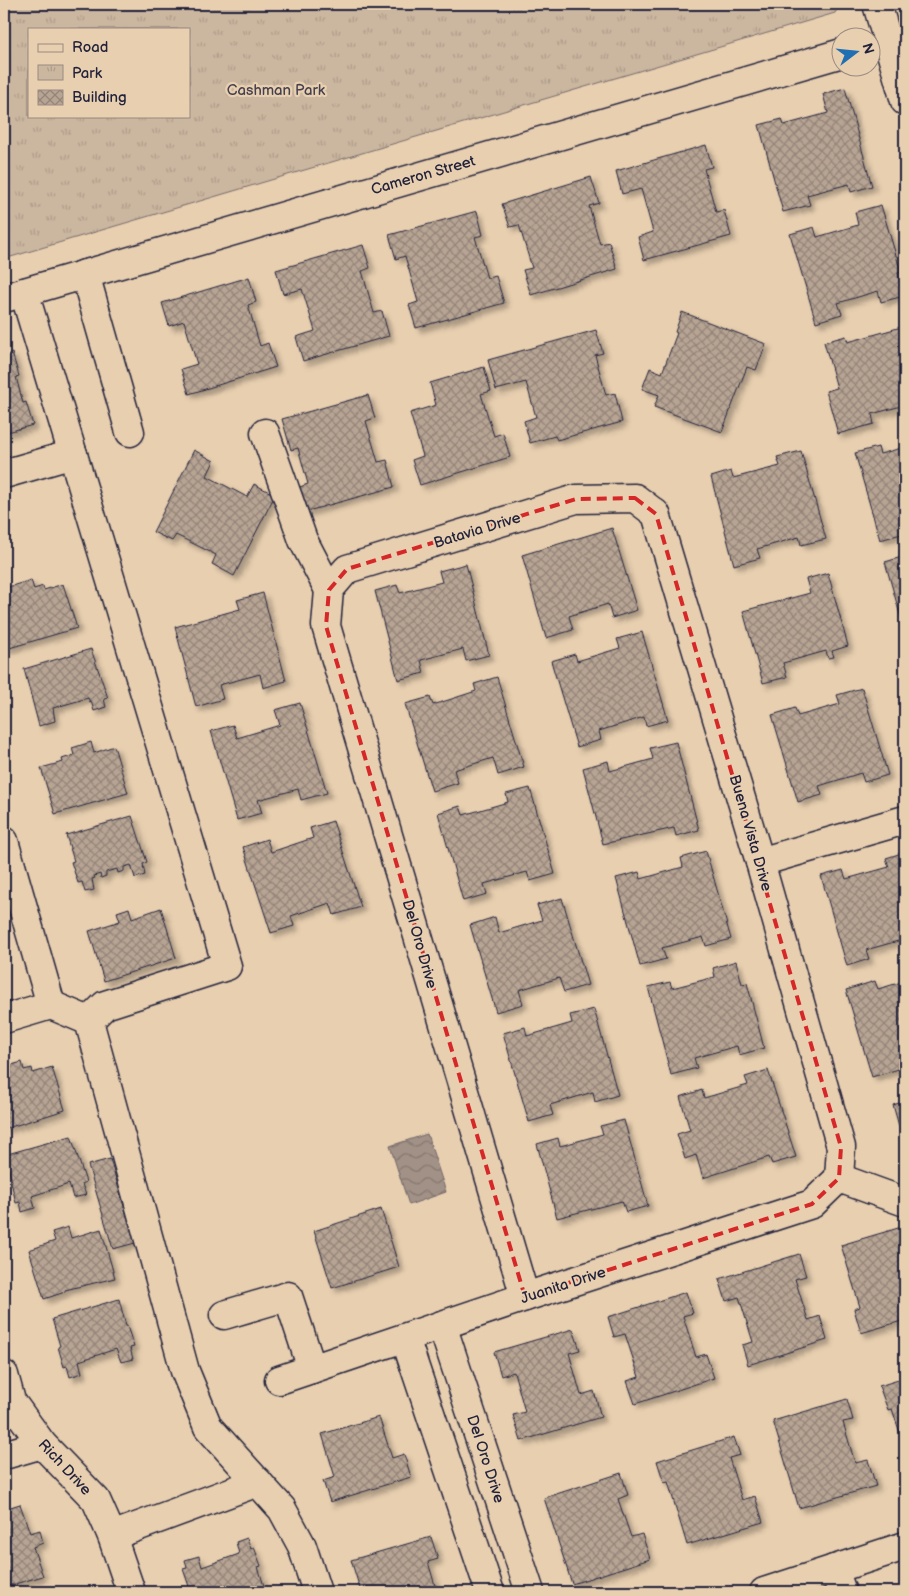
<svg xmlns="http://www.w3.org/2000/svg" width="909" height="1596" font-family="'Balsamiq Sans',sans-serif">
<defs>
<pattern id="park-tufts" width="24" height="20" patternUnits="userSpaceOnUse" patternTransform="scale(1.25)"><rect width="24" height="20" fill="#cbb69f"/><path d="M3 7l-1-3M5 7V3M7 7l1-3M15 17l-1-3M17 17v-4M19 17l1-3" fill="none" stroke="#ae9c8a"/></pattern>
<pattern id="water-waves" width="16" height="10" patternUnits="userSpaceOnUse" patternTransform="scale(1.25)"><rect width="16" height="10" fill="#a29186"/><path d="M0 5q4-4 8 0t8 0" fill="none" stroke="#84766f"/></pattern>
<pattern id="building-cross-hatch" width="8" height="8" patternUnits="userSpaceOnUse" patternTransform="scale(1.25)"><rect width="8" height="8" fill="#b7a493"/><path d="M0 0l8 8M0 8l8-8" fill="none" stroke="#948579"/></pattern>
<filter id="shadow"><feDropShadow dx="4.5" dy="4.5" stdDeviation="2.5" flood-color="#0004"/></filter>
</defs>
<rect width="100%" height="100%" fill="#e8cfb0"/>
<filter id="ink" filterUnits="userSpaceOnUse"><feTurbulence type="fractalNoise" baseFrequency=".02" numOctaves="2"/><feDisplacementMap in="SourceGraphic" scale="10" xChannelSelector="R" yChannelSelector="G"/><feConvolveMatrix kernelMatrix="1 2 1 2 8 2 1 2 1" color-interpolation-filters="sRGB"/></filter>
<g filter="url(#ink)">
<!-- park -->
<path fill="url(#park-tufts)" stroke="#766c6d" fill-rule="evenodd" d="M4,4H840L835,13L4,259ZM29,29H189V116H29Z"/>
<!-- water -->
<polygon fill="url(#water-waves)" stroke="#6f6568" points="427,1134 446,1192 409,1205 390,1146"/>
<!-- building -->
<g fill="url(#building-cross-hatch)" stroke="#22223b" filter="url(#shadow)">
<polygon points="845,88 872,186 851,192 849,184 807,195 810,205 783,212 759,125 782,119 784,125 828,113 823,94"/>
<polygon points="706,145 712,167 704,169 716,212 724,210 731,236 644,260 638,237 653,232 641,189 622,194 616,171"/>
<polygon points="591,177 599,203 589,206 600,244 609,242 617,269 531,295 523,270 532,268 519,225 510,227 502,204"/>
<polygon points="881,205 901,272 898,273 904,296 881,302 878,291 838,303 842,314 816,322 790,234 814,227 817,237 858,225 855,212"/>
<polygon points="477,211 483,235 475,237 487,278 496,276 504,303 416,328 409,305 418,302 405,256 396,259 389,235"/>
<polygon points="363,245 370,268 362,271 374,313 382,311 389,336 303,361 296,337 315,331 302,289 283,294 276,270"/>
<polygon points="249,277 256,302 248,305 260,346 268,343 276,367 189,394 181,369 197,364 184,321 169,326 162,303"/>
<polygon points="682,312 766,344 756,370 747,367 722,432 654,407 659,395 642,389 650,368 662,373 677,333 675,332"/>
<polygon points="905,326 905,405 872,414 874,424 838,434 826,391 837,388 824,342 846,336 848,342"/>
<polygon points="596,330 603,353 595,355 606,395 615,393 622,422 557,440 555,436 530,443 524,421 536,417 526,382 496,390 488,360"/>
<polygon points="12,353 19,376 16,377 23,403 26,402 33,425 4,433 4,356"/>
<polygon points="484,367 491,391 481,394 494,436 503,433 510,457 420,485 412,460 423,456 410,413 436,405 430,383"/>
<polygon points="368,395 375,418 366,421 378,462 387,460 394,487 304,512 297,488 308,484 298,448 291,450 282,419"/>
<polygon points="878,447 880,454 905,447 905,519 902,520 905,533 880,540 855,453"/>
<polygon points="194,450 214,461 207,476 247,497 254,484 275,495 234,576 212,564 216,555 176,535 172,541 153,532"/>
<polygon points="801,451 826,539 801,545 799,537 757,549 760,558 734,565 711,477 731,471 733,478 780,466 777,457"/>
<polygon points="612,528 637,610 612,618 608,604 569,616 573,630 546,638 522,555"/>
<polygon points="905,556 905,632 885,562"/>
<polygon points="466,564 489,655 466,661 463,649 421,660 424,673 398,680 375,591 397,585 400,593 442,582 439,571"/>
<polygon points="828,573 848,646 832,651 834,657 828,658 826,651 783,663 787,677 763,683 743,611 810,593 806,579"/>
<polygon points="31,580 34,589 43,586 44,590 63,584 77,628 6,649 4,642 4,600 8,598 5,588"/>
<polygon points="263,593 286,681 263,688 260,674 219,685 223,699 196,707 175,627 240,609 237,600"/>
<polygon points="642,632 668,720 646,726 644,717 599,731 601,740 577,747 551,661 575,654 577,661 620,648 617,639"/>
<polygon points="91,649 108,698 104,699 106,707 94,711 91,701 90,702 88,698 53,708 55,721 39,726 24,669"/>
<polygon points="497,677 524,767 498,775 493,758 454,770 458,783 432,791 405,704 430,697 433,705 476,691 474,684"/>
<polygon points="862,688 888,775 864,782 861,773 819,786 822,795 798,802 772,715 795,708 798,716 840,704 837,695"/>
<polygon points="300,703 327,793 301,800 298,789 258,800 262,813 237,820 211,731 233,725 237,738 280,725 275,710"/>
<polygon points="91,742 94,753 114,746 128,793 55,814 41,768 63,762 62,759 74,755 72,748"/>
<polygon points="676,742 699,830 676,836 674,828 603,844 583,768 608,761 610,771 653,759 650,748"/>
<polygon points="530,788 555,874 530,881 527,872 484,884 487,894 463,901 438,813 460,806 463,815 508,802 506,794"/>
<polygon points="132,816 147,862 143,864 145,875 135,878 131,865 124,867 124,871 118,873 117,869 106,872 106,876 101,878 100,874 94,876 95,878 92,879 94,890 85,892 82,882 78,883 71,862 74,861 66,835"/>
<polygon points="333,821 361,907 334,915 330,903 291,916 294,926 271,933 243,847 267,839 271,852 313,838 310,828"/>
<polygon points="706,851 731,939 706,946 703,937 662,948 666,959 640,966 616,878 639,872 641,879 683,867 681,858"/>
<polygon points="905,852 905,939 866,950 869,959 847,966 821,876 843,870 846,879 889,867 886,858"/>
<polygon points="562,898 588,985 564,992 559,978 519,990 523,1004 496,1012 470,925 495,917 499,933 542,920 537,905"/>
<polygon points="129,908 132,918 161,908 176,958 104,981 89,931 120,921 117,912"/>
<polygon points="736,961 742,984 747,983 764,1048 739,1055 737,1046 694,1058 697,1068 671,1075 648,987 670,982 672,988 715,977 713,968"/>
<polygon points="875,981 878,989 905,981 905,1055 899,1057 902,1068 872,1077 846,990"/>
<polygon points="594,1009 618,1095 595,1102 593,1092 550,1105 553,1115 529,1122 503,1033 525,1027 527,1036 572,1023 570,1015"/>
<polygon points="22,1062 24,1070 32,1068 33,1073 52,1067 65,1110 4,1129 4,1077 11,1075 8,1066"/>
<polygon points="768,1070 796,1157 772,1164 769,1157 703,1178 696,1155 685,1159 677,1134 690,1130 680,1097 702,1090 704,1098 748,1085 745,1077"/>
<polygon points="905,1101 905,1147 893,1105"/>
<polygon points="624,1120 648,1206 626,1212 622,1201 557,1218 537,1144 558,1138 560,1146 603,1134 600,1126"/>
<polygon points="71,1136 86,1182 82,1184 86,1195 73,1198 69,1184 32,1196 35,1208 22,1212 20,1202 16,1203 11,1182 12,1181 4,1155"/>
<polygon points="110,1159 135,1243 113,1249 88,1165"/>
<polygon points="381,1209 399,1267 332,1288 314,1231"/>
<polygon points="905,1226 905,1320 861,1333 854,1309 860,1307 841,1245"/>
<polygon points="68,1227 71,1238 101,1229 115,1278 65,1290 65,1292 44,1299 29,1250 55,1241 52,1232"/>
<polygon points="799,1254 806,1276 795,1279 808,1320 820,1316 827,1340 748,1365 742,1345 753,1342 739,1297 726,1301 719,1279"/>
<polygon points="686,1292 693,1313 683,1316 696,1357 706,1354 714,1378 635,1404 627,1381 639,1377 625,1334 614,1337 608,1317"/>
<polygon points="119,1299 126,1326 127,1326 134,1347 130,1348 133,1359 121,1362 116,1349 79,1361 82,1373 70,1377 67,1366 64,1367 58,1347 60,1346 52,1319"/>
<polygon points="573,1329 580,1350 569,1353 581,1395 594,1391 601,1417 521,1441 513,1415 525,1412 514,1372 501,1376 494,1352"/>
<polygon points="905,1378 905,1448 892,1409 888,1410 879,1386"/>
<polygon points="847,1399 853,1420 843,1422 855,1463 868,1460 876,1486 799,1508 773,1421"/>
<polygon points="379,1417 392,1458 404,1454 411,1477 330,1502 323,1481 335,1477 322,1434"/>
<polygon points="734,1437 740,1455 729,1458 742,1500 755,1496 763,1522 687,1545 668,1482 664,1483 657,1461"/>
<polygon points="621,1473 628,1495 618,1499 631,1537 642,1534 650,1559 572,1584 544,1498"/>
<polygon points="20,1504 30,1533 40,1530 43,1543 33,1547 43,1576 4,1587 4,1509"/>
<polygon points="431,1537 438,1559 428,1562 437,1592 361,1592 351,1560"/>
<polygon points="247,1538 251,1549 254,1547 261,1566 258,1567 266,1592 195,1592 194,1591 191,1592 183,1569 187,1568 185,1560 199,1556 202,1567 239,1554 236,1542"/>
</g>
<g fill="none" stroke-linecap="round" stroke-linejoin="round">
<defs>
<g id="minor">
<polyline points="877,4 905,101"/>
<polyline points="85,274 130,432"/>
<polyline points="24,292 227,966 105,1005 89,1021"/>
<polyline points="4,298 842,53"/>
<polyline points="265,433 303,540 329,590"/>
<polyline points="4,474 73,454"/>
<polyline points="329,590 347,569 576,499 635,498 656,514 760,862 841,1147 839,1178"/>
<polyline points="329,590 326,626 525,1297"/>
<polyline points="4,841 51,1005"/>
<polyline points="760,862 905,820"/>
<polyline points="51,1005 89,1021 185,1371 208,1427 282,1509 302,1546 317,1592"/>
<polyline points="4,1019 51,1005"/>
<polyline points="839,1178 905,1202"/>
<polyline points="224,1315 288,1296 312,1369"/>
<polyline points="442,1325 530,1592"/>
<polyline points="405,1338 490,1592"/>
<polyline points="4,1375 11,1401 42,1444 96,1500 112,1536 131,1592"/>
<polyline points="279,1380 525,1297 812,1204 839,1178"/>
<polyline points="4,1455 42,1444"/>
<polyline points="112,1536 258,1482"/>
<polyline points="834,1569 842,1592"/>
</g>
<polyline id="major" points="764,1592 905,1546"/>
</defs>
<!-- minor casing -->
<use href="#minor" stroke="#22223b" stroke-width="31"/>
<!-- major casing -->
<use href="#major" stroke="#22223b" stroke-width="31"/>
<!-- minor -->
<use href="#minor" stroke="#e8cfb0" stroke-width="28"/>
<!-- major -->
<use href="#major" stroke="#e8cfb0" stroke-width="28"/>
</g>
</g>
<!-- marked area -->
<path fill="none" stroke="#d62828" stroke-width="4" stroke-dasharray="10 6" stroke-linejoin="round" d="M635,498L656,514L841,1147L839,1178L812,1204L525,1297L326,626L329,590L347,569L576,499Z"/>
<g text-anchor="middle" stroke-width="4.5" stroke-linejoin="round" paint-order="stroke">
<!-- park labels -->
<g font-size="15" fill="#44404f" stroke="#e8cfb0">
<text x="276" y="95">Cashman Park</text>
</g>
<!-- street labels -->
<g font-size="15" fill="#22223b" stroke="#e8cfb0">
<text transform="translate(423 175) rotate(-16)" y="5">Cameron Street</text>
<text transform="translate(477 530) rotate(-17)" y="5">Batavia Drive</text>
<text transform="translate(751 833) rotate(74)" y="5">Buena Vista Drive</text>
<text transform="translate(420 944) rotate(74)" y="5">Del Oro Drive</text>
<text transform="translate(563 1285) rotate(-18)" y="5">Juanita Drive</text>
<text transform="translate(486 1459) rotate(72)" y="5">Del Oro Drive</text>
<text transform="translate(65 1467) rotate(47)" y="5">Rich Drive</text>
</g>
</g>
<!-- margin -->
<rect width="909" height="1596" fill="none" stroke="#e8cfb0" stroke-width="20"/>
<rect x="10" y="10" width="889" height="1576" fill="none" stroke="#22223b" stroke-width="2" filter="url(#ink)"/>
<!-- legend -->
<rect x="28" y="28" width="162" height="90" fill="#e8cfb0" stroke="#998a81"/>
<rect x="38" y="44" width="25" height="8" fill="#e8cfb0" stroke="#998a81"/>
<text x="72" y="52" font-size="15" fill="#22223b">Road</text>
<rect x="38" y="65" width="25" height="15" fill="url(#park-tufts)" stroke="#998a81"/>
<text x="72" y="78" font-size="15" fill="#22223b">Park</text>
<rect x="38" y="90" width="25" height="15" fill="url(#building-cross-hatch)" stroke="#998a81"/>
<text x="72" y="102" font-size="15" fill="#22223b">Building</text>
<!-- north arrow -->
<g transform="translate(856 52) rotate(74)"><circle r="24" fill="#e8cfb0" stroke="#998a81"/>
<path d="M0-4L9 19L0 12L-9 19Z" fill="#1f6fb2"/>
<text y="-8" font-size="14" font-weight="bold" text-anchor="middle" fill="#22223b">N</text>
</g>
</svg>
